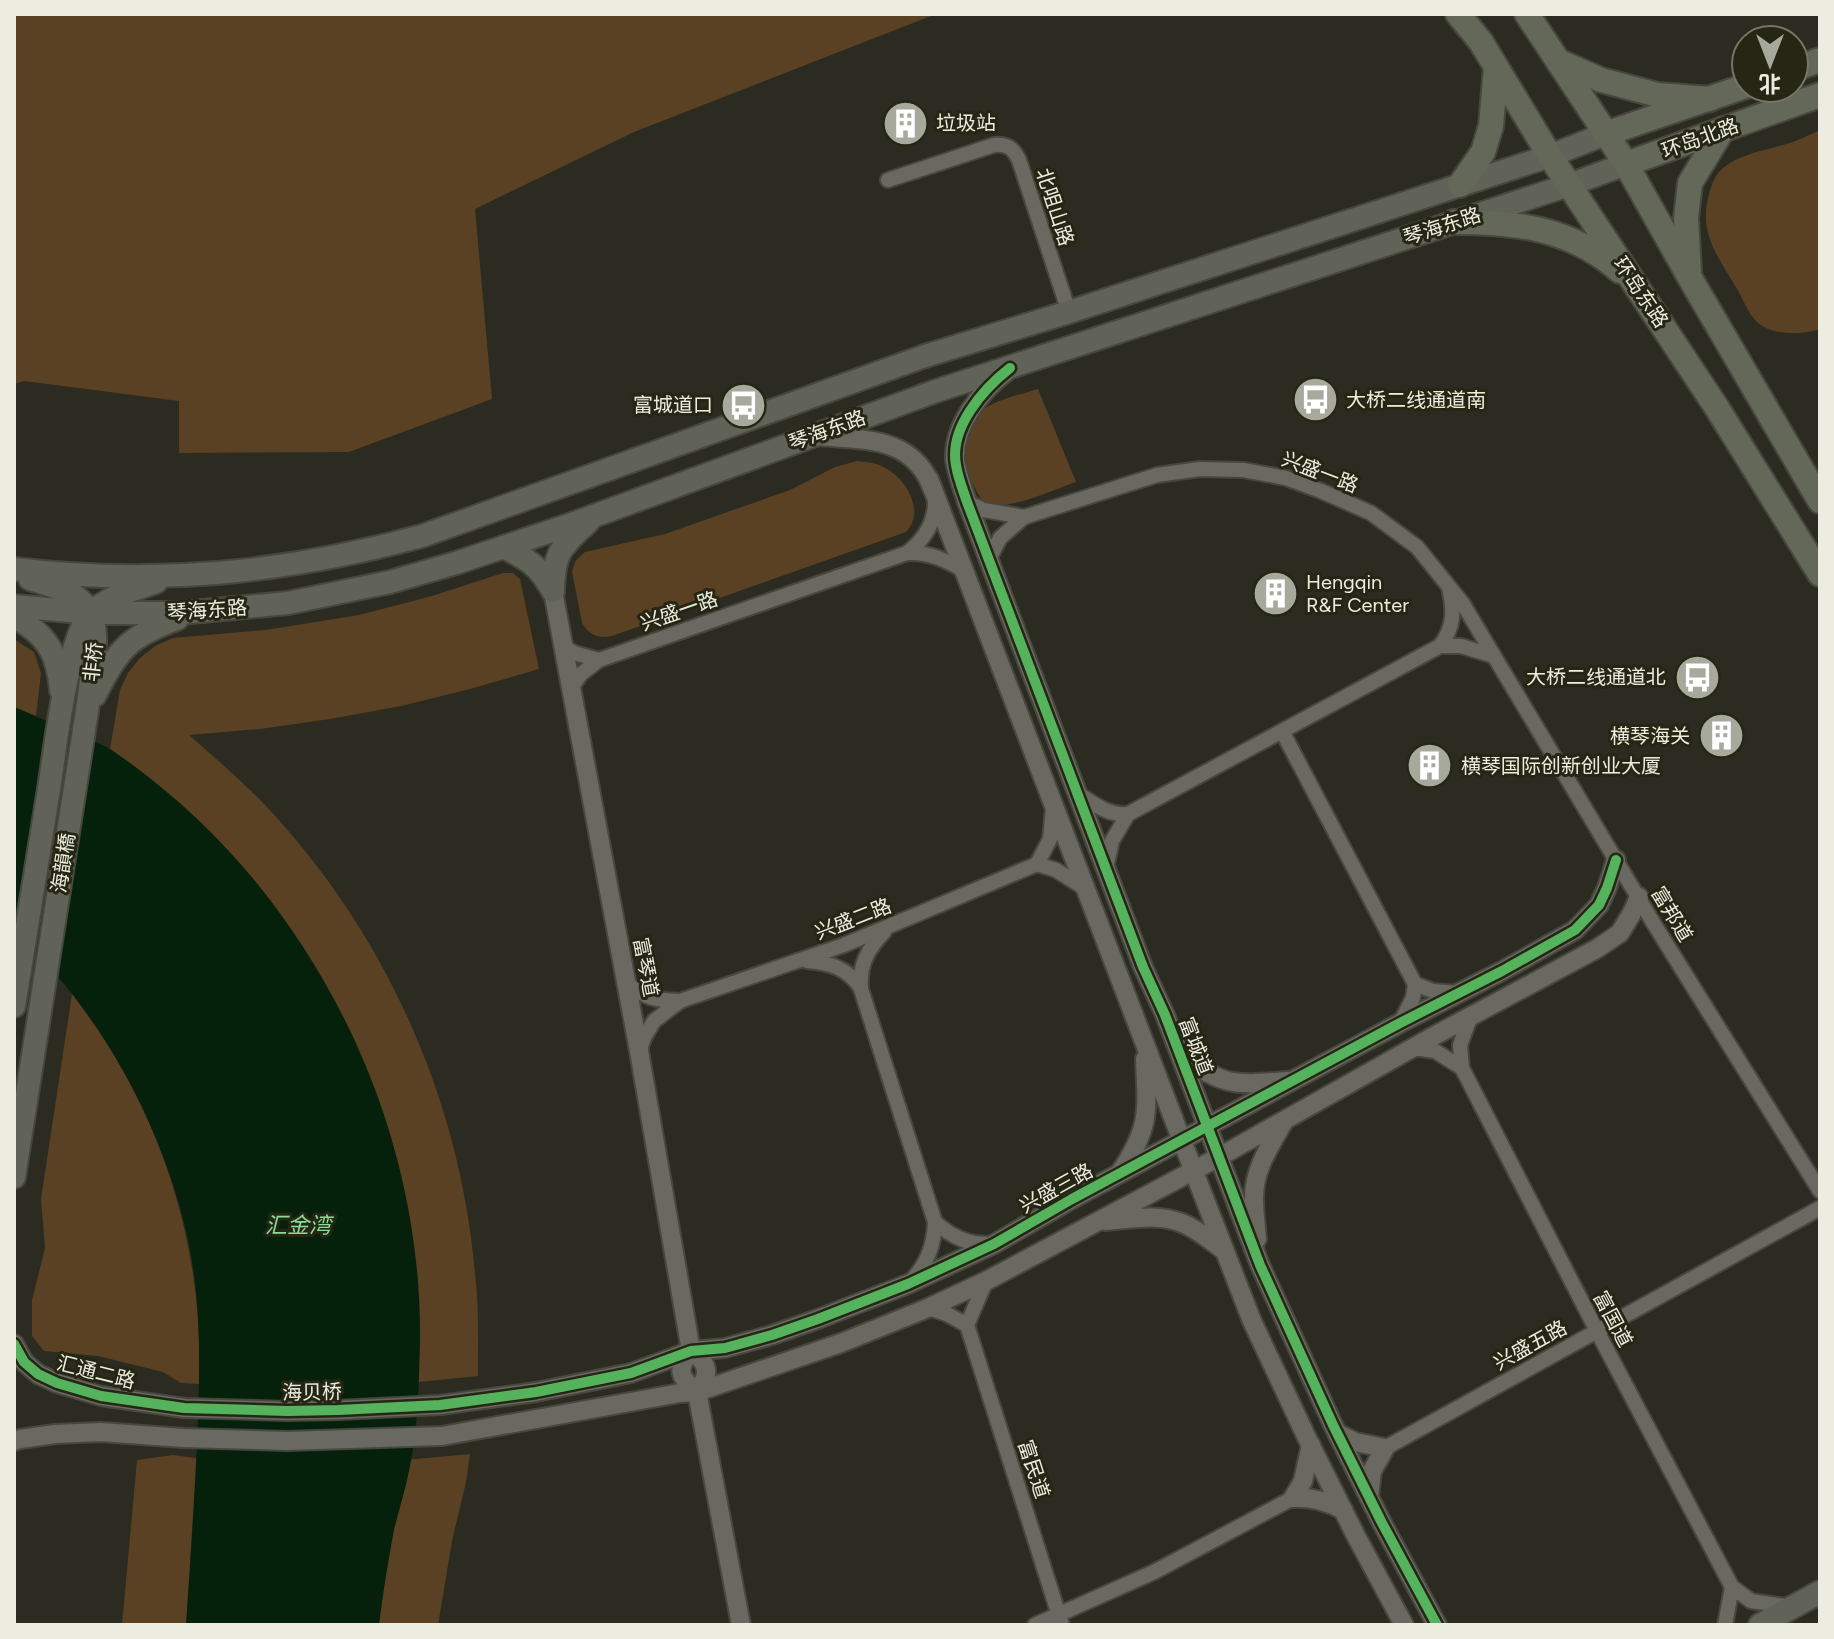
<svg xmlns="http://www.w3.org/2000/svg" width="1834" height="1639" font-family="Figtree,'Noto Sans SC',sans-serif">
<rect width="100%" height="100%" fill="#2b2b21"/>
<!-- green -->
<g fill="#5a4123">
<polygon points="14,14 936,14 634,132 475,209 492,399 349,452 179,453 179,401 24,381 14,384"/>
<path d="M1820,130V329C1802,335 1770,336 1756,321C1748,313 1743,299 1737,289C1718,256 1698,234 1709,194C1711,186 1714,178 1719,172C1736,154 1764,151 1786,144C1798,141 1809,135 1820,130Z"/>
<path d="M1038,389L1076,482C1056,489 1011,509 992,505C984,504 978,495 975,488C963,466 959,431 980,412C996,399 1019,395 1038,389Z"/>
<path d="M857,461C868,462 878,463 887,469C908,481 925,513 906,532L612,636C598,639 589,635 582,623L572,571L576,560L585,552L665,534L790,490L835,467Z"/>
<path d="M503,573H513L520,579L539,669L470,689L401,706L330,719L260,729L189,735C215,758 241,780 265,805C385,932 460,1099 475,1273C479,1307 478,1341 478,1376L418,1382C422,1276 409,1171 368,1072C357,1045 339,1019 324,993C308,965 295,934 276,908C230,845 172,794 110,749L120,690L128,673L140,658L155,646L173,638L266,630L359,615L432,596Z"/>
<polygon points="14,639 34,652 41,673 36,716 14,707"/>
<path d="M72,994C83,1009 94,1024 104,1039C170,1141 204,1263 199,1384L181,1383L163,1372L98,1356L44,1351L32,1336V1300L45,1248L41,1199Z"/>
<polygon points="470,1454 466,1482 452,1541 438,1625 122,1625 137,1460 173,1455 256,1466 372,1463"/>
</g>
<!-- water -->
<path fill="#05210b" d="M14,707C36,716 58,726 81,736C91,740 103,744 113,751C303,880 422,1110 420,1339C419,1383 418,1428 409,1471C405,1491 399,1510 394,1530C388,1561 383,1593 379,1625H186C190,1565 194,1504 197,1444C199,1393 201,1343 196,1292C187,1187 132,1066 65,985C49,966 31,950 14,933Z"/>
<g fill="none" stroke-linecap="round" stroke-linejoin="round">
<defs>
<g id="minor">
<path d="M888,180L994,145C1008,144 1013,148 1019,160L1069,312"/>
<polyline points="967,502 984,510 1024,517 1000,538 989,559"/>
<polyline points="1024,517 1157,475 1200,469 1243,470 1286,478 1321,491 1371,513 1417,547 1463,604 1654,924 1820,1191"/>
<path d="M907,553C925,539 936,522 935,499"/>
<polyline points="563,646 574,653 599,660"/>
<polyline points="1440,646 1461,646 1494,656"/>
<path d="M571,688L581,674L599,660L907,553C930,552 945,560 965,571"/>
<polyline points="1282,731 1415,984"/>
<path d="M1077,793C1093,803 1108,816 1128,814"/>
<polyline points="1037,864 1056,870 1086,889"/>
<path d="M1106,868L1112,841L1128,814L1440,646C1455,626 1454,611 1449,587"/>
<path d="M884,932C868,949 859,964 861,989L935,1222C934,1246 927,1264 911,1281"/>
<path d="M807,961C831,963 847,968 861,988"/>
<path d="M626,982C646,999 654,1000 680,1001"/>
<polyline points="1400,1023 1413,998 1415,984 1433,991 1458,993"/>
<polyline points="1413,1048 1435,1051 1462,1068 1460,1045 1470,1018"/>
<polyline points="639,1051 645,1036 654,1021 680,1001 844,945 1037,864 1050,839 1053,808"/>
<polyline points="1462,1068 1597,1331 1732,1587 1751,1601 1792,1607"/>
<path d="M935,1222C953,1238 969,1245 993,1244"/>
<polyline points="928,1308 947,1314 967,1325"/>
<polyline points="967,1325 1062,1625"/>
<polyline points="967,1325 986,1281"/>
<polyline points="1385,1448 1820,1208"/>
<polyline points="1035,1625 1154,1572 1293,1498"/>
<polyline points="1725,1625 1732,1587"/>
</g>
<g id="tertiary">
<path d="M1007,371C981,391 953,425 955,460C957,474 963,489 967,502L1143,967L1165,1015L1260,1265L1333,1425L1382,1523L1437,1625"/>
<path d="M817,436C865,440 914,436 933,490"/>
<polyline points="929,479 1174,1120 1252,1321 1307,1438 1356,1536 1404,1625"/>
<polyline points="553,591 639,1051 691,1351"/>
<path d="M1181,1056C1226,1087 1234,1085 1287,1081"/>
<path d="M1121,1171C1151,1126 1147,1111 1145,1059"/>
<path d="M1105,1221C1130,1219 1158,1213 1182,1223C1197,1229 1211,1241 1225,1251"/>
<path d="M1257,1239C1256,1226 1254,1213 1254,1200C1253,1171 1269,1147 1283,1123"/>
<polyline points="14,1344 24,1362 38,1374 57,1383 101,1396 184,1408 287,1411 338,1410 440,1405 536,1392 631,1373 691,1351 725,1348 772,1335 818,1319 908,1284 994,1244 1072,1199 1400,1023 1502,971 1575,930 1599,905 1607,888 1616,860"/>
<path d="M691,1351C676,1369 679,1378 697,1392"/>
<path d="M691,1351C710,1364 710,1374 697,1392"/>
<polyline points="697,1392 741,1625"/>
<polyline points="1337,1433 1355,1442 1385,1448 1372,1471 1369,1497"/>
<polyline points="14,1441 20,1439 55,1434 101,1432 183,1438 287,1441 442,1436 680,1393 697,1392 841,1343 928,1308 986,1281 1219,1157 1432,1037 1598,948 1620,933 1632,913 1639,897"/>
<polyline points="1293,1498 1303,1481 1311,1445"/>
<path d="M1293,1498C1312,1497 1327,1501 1343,1510"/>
</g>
<g id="secondary">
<path d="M504,547C530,561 538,565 553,591"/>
<path d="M14,569C154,586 286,573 422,536L925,356L1069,312L1550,156L1605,134"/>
<path d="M553,591C554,552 560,548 588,522"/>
<polyline points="14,606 91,613 181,613 288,603 390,582 456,563 569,525 936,391 1569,185 1626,164"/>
<path d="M14,617C47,634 58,654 61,690"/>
<path d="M95,695C117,650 129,636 177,619"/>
<path d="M14,1006C26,934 37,862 49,789C55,751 67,638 91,613C108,596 134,590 156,582"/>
<path d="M14,1177L87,711C89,696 91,682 93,667C96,639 100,610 71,594C59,587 43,583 30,579"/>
<polyline points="1760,1625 1820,1592"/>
</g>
<g id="primary">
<polyline points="1458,14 1481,42 1550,156 1717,408 1820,574"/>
<polyline points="1527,14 1626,164 1690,278 1820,501"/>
<polyline points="1558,61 1601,80 1658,95 1710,99"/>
<polyline points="1794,69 1820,60"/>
<polyline points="1605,134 1746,86"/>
<polyline points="1626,164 1820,95"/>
<polyline points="1460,185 1483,152 1491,126 1496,67"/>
<path d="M1454,222C1517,222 1571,228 1620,271"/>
<polyline points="1689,272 1686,218 1690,183 1723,129"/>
</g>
</defs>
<!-- minor casing -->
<use href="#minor" stroke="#46473e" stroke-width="18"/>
<!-- tertiary casing -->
<use href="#tertiary" stroke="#46473e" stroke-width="22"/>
<!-- secondary casing -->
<use href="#secondary" stroke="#46473e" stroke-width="26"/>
<!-- primary casing -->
<use href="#primary" stroke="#46473e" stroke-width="28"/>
<!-- minor -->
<use href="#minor" stroke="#696961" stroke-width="14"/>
<!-- tertiary -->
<use href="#tertiary" stroke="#696961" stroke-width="18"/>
<!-- secondary -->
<use href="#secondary" stroke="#616358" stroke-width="22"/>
<!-- primary -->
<use href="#primary" stroke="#646858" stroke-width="24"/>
<defs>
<g id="cycleway">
<path d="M1010,368C983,389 949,428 956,465C958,478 963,490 967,502L1143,967L1165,1015L1260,1265L1333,1425L1382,1523L1437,1625"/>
<polyline points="14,1344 24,1362 38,1374 57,1383 101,1396 184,1408 287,1411 338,1410 440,1405 536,1392 631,1373 691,1351 725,1348 772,1335 818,1319 908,1284 994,1244 1072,1199 1400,1023 1502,971 1575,930 1599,905 1607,888 1616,860"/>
</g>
</defs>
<!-- cycleway casing -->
<use href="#cycleway" stroke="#252613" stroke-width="15"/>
<!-- cycleway -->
<use href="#cycleway" stroke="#56b35d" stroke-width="10"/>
</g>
<!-- icons -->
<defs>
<symbol id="building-disc" viewBox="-11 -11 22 22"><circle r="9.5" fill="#a8a99d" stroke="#252613"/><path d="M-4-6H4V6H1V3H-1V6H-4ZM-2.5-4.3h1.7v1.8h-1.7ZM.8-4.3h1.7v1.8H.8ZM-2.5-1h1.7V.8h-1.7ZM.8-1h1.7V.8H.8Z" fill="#fff"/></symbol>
<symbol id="bus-disc" viewBox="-11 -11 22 22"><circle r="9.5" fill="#a8a99d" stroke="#252613"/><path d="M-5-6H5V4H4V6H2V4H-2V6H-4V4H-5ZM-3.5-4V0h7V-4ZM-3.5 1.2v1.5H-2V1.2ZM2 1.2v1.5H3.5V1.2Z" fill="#fff"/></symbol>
</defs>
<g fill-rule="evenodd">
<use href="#building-disc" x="880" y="98" width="51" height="51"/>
<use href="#bus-disc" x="1290" y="374" width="51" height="51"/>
<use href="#bus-disc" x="718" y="380" width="51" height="51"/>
<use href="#building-disc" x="1250" y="568" width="51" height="51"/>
<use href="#bus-disc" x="1672" y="652" width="51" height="51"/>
<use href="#building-disc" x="1696" y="710" width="51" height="51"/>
<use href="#building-disc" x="1404" y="740" width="51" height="51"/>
</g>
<g text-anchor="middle" stroke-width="6" stroke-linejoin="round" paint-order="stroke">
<!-- poi labels -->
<g font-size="20" fill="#ecede0" stroke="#252613" text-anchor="start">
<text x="936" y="130">垃圾站</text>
<text x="1346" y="407">大桥二线通道南</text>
<text x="713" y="412" text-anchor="end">富城道口</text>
<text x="1306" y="589">Hengqin<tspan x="1306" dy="23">R&amp;F Center</tspan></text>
<text x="1666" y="684" text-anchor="end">大桥二线通道北</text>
<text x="1690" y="743" text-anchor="end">横琴海关</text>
<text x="1461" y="773">横琴国际创新创业大厦</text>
</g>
<!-- street labels -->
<g font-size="20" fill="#ecede0" stroke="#252613">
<text transform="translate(1700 138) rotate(-20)" y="7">环岛北路</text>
<text transform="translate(1055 207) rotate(72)" y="7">北咀山路</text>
<text transform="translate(1442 226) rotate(-18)" y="7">琴海东路</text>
<text transform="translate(1641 292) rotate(56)" y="7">环岛东路</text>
<text transform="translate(827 430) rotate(-20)" y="7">琴海东路</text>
<text transform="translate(1320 472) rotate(21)" y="7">兴盛一路</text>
<text transform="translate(207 610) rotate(-4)" y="7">琴海东路</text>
<text transform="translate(679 611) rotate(-19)" y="7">兴盛一路</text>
<text transform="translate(93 662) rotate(-84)" y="7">非桥</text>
<text transform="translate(63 863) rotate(-81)" y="7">海韻橋</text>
<text transform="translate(1672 914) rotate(59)" y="7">富邦道</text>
<text transform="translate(853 919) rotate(-21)" y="7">兴盛二路</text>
<text transform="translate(646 967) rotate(79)" y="7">富琴道</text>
<text transform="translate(1196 1046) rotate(69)" y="7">富城道</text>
<text transform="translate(1056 1188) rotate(-29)" y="7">兴盛三路</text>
<text transform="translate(1613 1319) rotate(62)" y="7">富国道</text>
<text transform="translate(1530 1345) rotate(-29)" y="7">兴盛五路</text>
<text transform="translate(96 1372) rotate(14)" y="7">汇通二路</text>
<text transform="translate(312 1392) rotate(-1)" y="7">海贝桥</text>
<text transform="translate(1034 1469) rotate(72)" y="7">富民道</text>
</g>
<!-- water labels -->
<g font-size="22" font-style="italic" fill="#89dc99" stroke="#252613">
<text x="298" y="1233">汇金湾</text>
</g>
</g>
<!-- border -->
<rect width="1834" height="1639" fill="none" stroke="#ecede0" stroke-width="32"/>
<!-- north arrow -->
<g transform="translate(1770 64) rotate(180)"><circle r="38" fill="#252613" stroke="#757665" stroke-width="2"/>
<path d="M0-6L14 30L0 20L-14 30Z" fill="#a8a99d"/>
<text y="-12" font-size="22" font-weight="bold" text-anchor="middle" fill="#ecede0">北</text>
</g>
</svg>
